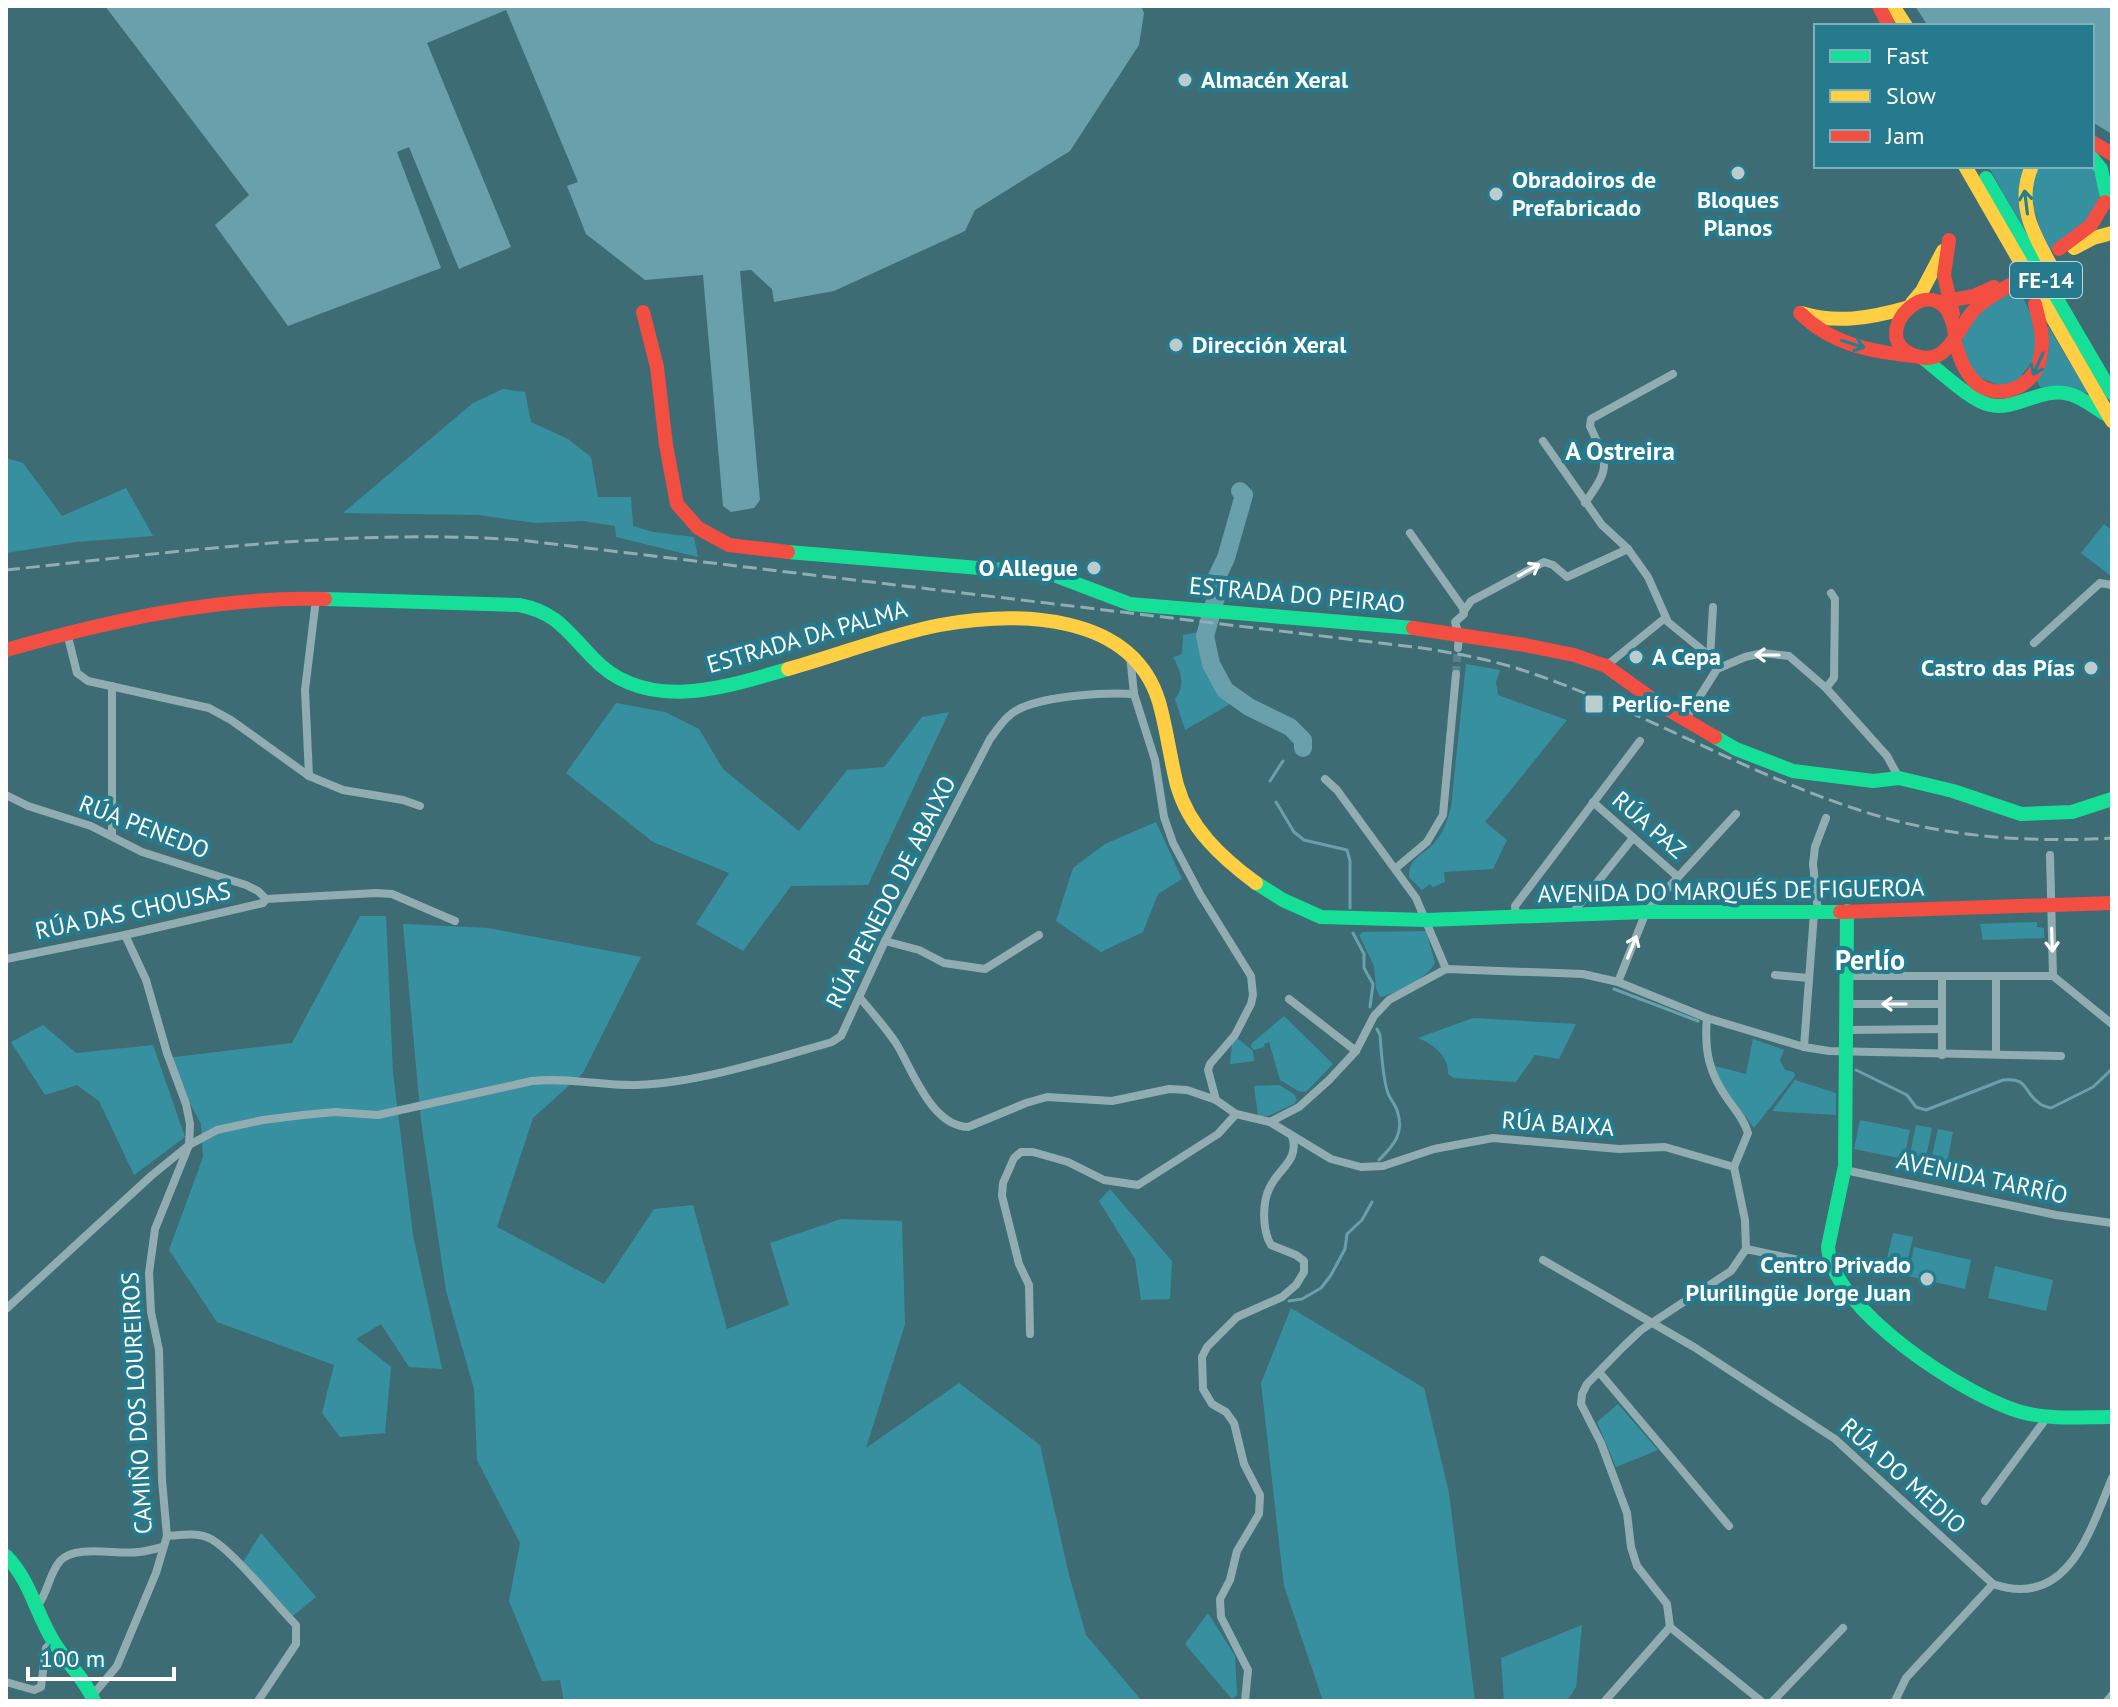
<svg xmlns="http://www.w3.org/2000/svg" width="2118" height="1707" font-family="'PT Sans',sans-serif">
<rect width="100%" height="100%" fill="#3d6c75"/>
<!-- green -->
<g fill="#3790a0">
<polygon points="1988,166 2025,166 2027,234"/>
<path d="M2039,166H2091C2094,173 2100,182 2100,190C2101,217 2068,239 2048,253L2029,194Z"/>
<path d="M2017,285L2036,325L2035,358L2016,383L2000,386L1972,374C1969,366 1962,353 1962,344C1962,315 1998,299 2017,285Z"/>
<path d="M2048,326L2088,393L2040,387L2037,381C2050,359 2050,351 2048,326Z"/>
<polygon points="503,389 525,392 531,422 568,439 591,457 598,497 631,497 633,526 653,532 694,537 698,557 616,537 615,526 583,521 536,523 478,515 343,513 473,403"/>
<polygon points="6,458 23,463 62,516 126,488 153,536 76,542 6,553"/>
<polygon points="2104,524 2112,530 2112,577 2081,553"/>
<path d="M1199,632L1210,675L1232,703L1185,730L1175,699C1186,686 1181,671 1173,657L1182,654L1183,635Z"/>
<path d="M1466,664L1500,670L1496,682L1498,695L1567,720L1485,822L1507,840L1493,869L1444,872L1445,882L1433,887L1430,884L1422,890L1409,877C1409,857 1423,856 1435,842C1444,832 1447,821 1451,807Z"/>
<polygon points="616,703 665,712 699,729 723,769 799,831 847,770 884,767 922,717 949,712 868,885 791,886 743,951 696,924 729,873 653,842 566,773"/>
<polygon points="1156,822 1182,879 1158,894 1143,932 1101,952 1056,921 1073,868 1105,844"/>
<polygon points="360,916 386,916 393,1073 413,1235 442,1369 409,1367 381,1324 356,1339 391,1367 385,1433 340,1437 322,1413 334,1365 217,1322 169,1250 203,1157 201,1124 166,1058 292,1043"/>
<polygon points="2037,922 2037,927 2044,928 2044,938 1983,940 1980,924"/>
<polygon points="403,924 488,928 641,957 583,1073 533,1118 497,1227 604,1284 654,1209 693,1205 727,1329 789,1305 770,1243 841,1219 902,1221 905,1324 866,1448 959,1383 1040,1445 1069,1575 1086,1635 1142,1701 564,1701 560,1680 542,1681 509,1601 520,1543 477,1460 474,1389 446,1291 421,1121"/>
<path d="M1426,931L1435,963C1425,980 1398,993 1380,997L1376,988L1374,966L1359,935L1362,932Z"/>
<polygon points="1284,1016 1333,1064 1306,1092 1298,1091 1280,1080 1269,1042 1264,1044 1265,1047 1254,1050 1251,1047 1252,1043"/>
<path d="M1473,1018L1576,1024L1559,1059L1535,1055L1516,1082L1454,1078L1448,1074C1449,1056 1433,1044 1418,1038Z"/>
<polygon points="43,1025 76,1053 153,1045 185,1137 134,1175 99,1101 77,1085 45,1095 11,1042"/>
<polygon points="1237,1038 1253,1051 1254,1061 1230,1064 1232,1043"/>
<polygon points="1753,1039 1784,1050 1780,1060 1785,1070 1794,1072 1795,1076 1754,1128 1721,1083 1715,1066 1746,1074"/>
<polygon points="1795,1080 1836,1093 1836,1115 1772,1111"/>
<polygon points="1279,1085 1294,1094 1297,1100 1294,1104 1268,1116 1258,1116 1254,1086"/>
<polygon points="1860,1120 1910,1130 1904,1159 1854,1149"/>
<polygon points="1916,1125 1932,1128 1925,1162 1909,1159"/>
<polygon points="1938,1129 1953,1132 1946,1167 1930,1164"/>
<polygon points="1110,1189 1172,1261 1170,1299 1141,1300 1135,1259 1099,1201"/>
<polygon points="1893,1233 1913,1237 1905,1272 1885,1267"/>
<polygon points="1914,1247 1971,1260 1965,1289 1908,1276"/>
<polygon points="1995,1266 2053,1280 2046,1311 1988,1298"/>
<polygon points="1291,1308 1424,1388 1449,1493 1475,1701 1323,1701 1284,1586 1261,1383"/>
<polygon points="1618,1404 1658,1450 1616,1467 1597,1422"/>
<polygon points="261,1533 316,1597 293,1616 243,1562"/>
<polygon points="1208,1613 1235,1656 1237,1695 1232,1699 1185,1644"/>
<polygon points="1582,1625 1576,1687 1567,1701 1504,1701 1501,1658"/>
</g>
<!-- water -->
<g fill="#6aa0ac">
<polygon points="105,6 1141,6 1144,13 1139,45 1070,151 975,210 965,231 834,291 774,302 772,289 751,270 740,271 760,500 754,508 731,512 723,506 703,275 645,280 586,234 567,186 578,182 506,10 427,43 511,247 459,269 409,147 397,152 441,268 288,326 215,225 249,195"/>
<polygon points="1915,6 2112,6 2112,134 2092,122 2092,26 1928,26"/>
</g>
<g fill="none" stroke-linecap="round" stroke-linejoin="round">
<!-- stream -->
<g stroke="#6aa0ac" stroke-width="3">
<polyline points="1270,781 1283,761"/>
<polyline points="1276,802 1294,832 1304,840 1347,850 1350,861 1350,908"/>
<polyline points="1353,933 1364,954 1364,968 1373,984 1370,1007"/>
<polyline points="1614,989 1698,1021"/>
<path d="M1377,1029L1380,1035C1381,1050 1383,1080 1388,1093C1390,1099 1395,1104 1397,1110C1405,1133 1394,1145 1379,1160"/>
<path d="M1856,1070L1907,1095L1916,1107L1926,1110L2003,1080C2029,1077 2023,1092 2039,1103C2042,1106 2047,1107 2051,1108L2093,1087L2112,1069"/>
<polyline points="1289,1301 1302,1299 1321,1288 1331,1275 1345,1249 1347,1234 1362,1220 1372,1202"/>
</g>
<!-- river -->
<polyline stroke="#6aa0ac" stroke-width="18" points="1240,491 1244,495 1226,558 1214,583 1216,597 1205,636 1211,664 1225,690 1249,707 1290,727 1303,740 1303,748"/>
<!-- street-tunnel -->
<polyline stroke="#5a828a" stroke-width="8" stroke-dasharray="8 4" stroke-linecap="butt" points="1456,674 1458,648"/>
<!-- street -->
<g stroke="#91adb2" stroke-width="8">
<polyline points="1543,441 1602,525 1628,549 1648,577 1668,622 1706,653 1717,669"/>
<path d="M1585,503C1611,466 1608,466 1590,426L1591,419L1673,374"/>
<polyline points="1410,533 1463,608 1464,614 1455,622 1459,635 1458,648"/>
<polyline points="1464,611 1471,601 1544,562 1553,565 1567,577 1628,549"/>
<polyline points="67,633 77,673 88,681 209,708 231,720 309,776 343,790 403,800 420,806"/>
<polyline points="2034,643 2100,583 2112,585"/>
<polyline points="1130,655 1134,694 1155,760 1164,817 1173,843 1200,894 1251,976 1253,995 1251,1004 1235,1035 1210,1064 1208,1070 1216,1100"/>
<polyline points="1710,658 1713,607"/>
<polyline points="1606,666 1665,618"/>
<polyline points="112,686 112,836"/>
<polyline points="1826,688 1834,678 1835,599 1831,593"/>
<polyline points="1685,720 1717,669 1745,657 1763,653 1789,656 1826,688 1887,756 1899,778"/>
<polyline points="309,776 305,690 316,599"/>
<polyline points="1325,779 1337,790 1416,898 1446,969"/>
<polyline points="6,795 28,806 91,826 142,852 246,885 258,891 266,899"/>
<polyline points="1593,802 1678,877"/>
<polyline points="2050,855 2053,976 2112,1024"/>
<polyline points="1396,868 1427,842 1443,815 1456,674"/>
<polyline points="1818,912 1813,864 1815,847 1826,818"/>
<polyline points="1571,915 1633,838"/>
<polyline points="1516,918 1515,906 1640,741"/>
<polyline points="885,941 919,950 944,963 985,969 1039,935"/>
<polyline points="6,959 125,935 263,903 266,899 376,893 392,894 455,921"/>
<polyline points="1775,975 1809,978"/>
<polyline points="1847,976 2053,976"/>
<polyline points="1996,976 1996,1054"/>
<polyline points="1942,978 1942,1055"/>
<polyline points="1618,982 1646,912 1736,814"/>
<path d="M860,998C872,1012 885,1027 896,1043C912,1069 931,1126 968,1127L1026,1103L1047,1097L1112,1101L1169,1089L1187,1090L1216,1100L1236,1114L1270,1122L1331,1159L1361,1167L1383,1166L1434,1149L1493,1138L1619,1149L1665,1147L1734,1167"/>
<polyline points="1289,999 1356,1051"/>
<polyline points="1846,1004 1941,1004"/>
<path d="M1707,1018C1704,1051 1709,1074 1729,1101C1737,1112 1744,1120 1748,1133L1734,1167L1745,1220L1746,1249"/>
<polyline points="1847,1030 1942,1029"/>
<polyline points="1804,1047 1814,913"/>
<polyline points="1270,1122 1299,1107 1329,1080 1356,1051 1374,1016 1389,1000 1446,969 1583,974 1618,982 1707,1018 1804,1047 1829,1051 2061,1056"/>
<polyline points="1845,1170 2056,1215 2112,1223"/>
<path d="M1543,1260L1694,1347L1835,1439L1993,1584C2068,1610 2090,1531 2112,1478"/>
<path d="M6,1309L151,1176L189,1145L217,1130L263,1120L303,1115L335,1112L378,1115L532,1081C567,1077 602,1086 637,1085C699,1083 772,1059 832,1042L841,1036L885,941L990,739C999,727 1007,714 1021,708C1048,696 1104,692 1134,694"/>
<polyline points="1030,1334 1029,1285 1019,1264 1002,1196 1003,1183 1014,1158 1021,1152 1033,1152 1068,1162 1104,1180 1138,1185 1218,1134 1236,1114"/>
<polyline points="1599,1372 1729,1526"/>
<polyline points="1985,1501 2048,1416"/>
<path d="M167,1536C182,1535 198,1532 211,1539C233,1551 276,1605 296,1625V1644L258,1701"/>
<path d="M38,1605C48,1592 49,1574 60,1561C75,1544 117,1555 139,1552C147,1551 155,1549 163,1547"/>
<polyline points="6,1682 34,1690 41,1687 46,1648 53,1641"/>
<polyline points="92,1696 117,1666 156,1573 167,1536 162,1480 159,1350 151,1312 149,1273 155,1229 189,1145 190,1124 186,1104 167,1053 146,980 125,935"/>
<path d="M1245,1701L1248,1670L1221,1617L1220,1599L1230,1580L1237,1551L1259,1514L1260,1495L1244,1464L1234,1423L1226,1412L1212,1404L1203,1389L1202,1357L1207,1347L1237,1317L1282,1297L1296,1285L1304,1272V1261L1296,1255L1271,1245C1262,1230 1262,1202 1270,1187C1279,1168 1300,1160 1292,1136"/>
<polyline points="1605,1701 1670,1627"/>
<polyline points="1761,1701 1670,1627 1667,1604 1637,1566 1631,1547 1627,1513 1601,1443 1581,1404 1582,1394 1587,1384 1624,1346 1641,1330 1731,1271 1746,1249 1832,1267"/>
<polyline points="1773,1701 1843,1628"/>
<polyline points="1895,1701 1906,1678 1993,1584"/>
<polyline points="2107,1701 2112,1695"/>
</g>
<!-- fast -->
<g stroke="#16e098" stroke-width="14">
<polyline points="2092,158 2101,169 2107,197"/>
<polyline points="1986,178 2112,393"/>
<path d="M1924,359C1940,371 1971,401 1990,405C2016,411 2043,386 2069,394C2082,397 2095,408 2107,415"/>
<polyline points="788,552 1051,574 1130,604 1413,628"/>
<path d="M325,599L519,605C556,612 567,631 592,657C645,714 723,688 788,669"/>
<polyline points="1715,737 1736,749 1793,771 1873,781 1899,778 1953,791 2021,814 2072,812 2112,799"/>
<polyline points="1256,883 1283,900 1321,917 1426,920 1646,912 1840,912"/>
<path d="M1847,911L1845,1166L1828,1247C1831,1309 1965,1396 2021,1412C2050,1420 2082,1417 2112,1417"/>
<path d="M6,1556C31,1581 36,1615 55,1644C68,1664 85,1679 94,1701"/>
</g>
<!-- slow -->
<g stroke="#ffcf43" stroke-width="14">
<polyline points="1893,6 1906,26"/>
<polyline points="1965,166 2112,421"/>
<path d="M2032,166C2016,202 2032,232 2050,264"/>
<polyline points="2074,248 2093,238 2112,233"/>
<polyline points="1912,303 1922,291 1943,251"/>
<path d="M1801,313C1837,324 1870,318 1906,308"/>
<path d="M788,669C839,655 888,635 940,625C1017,611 1132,612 1159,702C1167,730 1170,758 1177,785C1189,828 1222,858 1256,883"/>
</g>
<!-- jam -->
<g stroke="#f24e42" stroke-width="14">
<polyline points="1879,6 1889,26"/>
<polyline points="2092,142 2112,154"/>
<polyline points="1949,240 1944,275 1953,314"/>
<polyline points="2059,249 2091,225 2105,202"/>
<polyline points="1941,302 1974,296 1994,287"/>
<polyline points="643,312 657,367 666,445 677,504 698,528 729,545 788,552"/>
<path d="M1800,313C1831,344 1871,352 1914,356"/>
<path d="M1955,335C1944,253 1858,337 1916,356C1948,367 1957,328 1974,310C1985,298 2001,291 2015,282"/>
<path d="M1954,339C1959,355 1963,371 1976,383C1999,402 2034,387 2040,359C2045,340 2040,323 2035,304"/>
<polyline points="1413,628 1525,645 1574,655 1606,666 1662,706 1715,737"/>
<path d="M6,650C108,621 218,596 325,599"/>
<polyline points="1840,912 2112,903"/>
</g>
<!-- rail -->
<path stroke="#91adb1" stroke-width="3" stroke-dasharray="14 6" stroke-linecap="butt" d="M6,570C176,552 349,528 520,540L1422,648C1460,654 1498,661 1534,674C1645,712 1747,774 1859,810C1940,837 2028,843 2112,838"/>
</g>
<!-- one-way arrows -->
<defs><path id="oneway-shaft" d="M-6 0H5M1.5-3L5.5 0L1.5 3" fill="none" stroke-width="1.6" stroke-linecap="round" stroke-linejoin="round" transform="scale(2)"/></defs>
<g stroke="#24808e">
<use href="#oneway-shaft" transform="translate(2026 202) rotate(-97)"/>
<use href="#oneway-shaft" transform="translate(1853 344) rotate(17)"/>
<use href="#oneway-shaft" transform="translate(2038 364) rotate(114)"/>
</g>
<g stroke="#fff">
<use href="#oneway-shaft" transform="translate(1529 570) rotate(-29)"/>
<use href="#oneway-shaft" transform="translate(1767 655) rotate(-180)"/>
<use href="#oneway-shaft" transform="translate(2052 940) rotate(88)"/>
<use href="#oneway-shaft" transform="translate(1632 947) rotate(-68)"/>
<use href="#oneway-shaft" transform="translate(1894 1004) rotate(-180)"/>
</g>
<!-- markers -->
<g fill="#bbcccf" stroke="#257b8d" stroke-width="3">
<circle cx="1185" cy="80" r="8"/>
<circle cx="1738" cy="173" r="8"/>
<circle cx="1496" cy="194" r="8"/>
<circle cx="1176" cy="345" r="8"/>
<circle cx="1094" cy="568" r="8"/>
<circle cx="1636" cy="657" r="8"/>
<circle cx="2091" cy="668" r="8"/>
<rect x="1584" y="694" width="20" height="20" rx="4"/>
<circle cx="1927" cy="1279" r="8"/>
</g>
<g text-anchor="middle" stroke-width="8" stroke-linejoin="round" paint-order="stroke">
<!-- shield labels -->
<rect fill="#257b8d" stroke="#bed7dd" stroke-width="2" x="2010" y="262" width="72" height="36" rx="6"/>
<g font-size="22" font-weight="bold" fill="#fff">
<text x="2046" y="288">FE-14</text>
</g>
<!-- poi labels -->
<g font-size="24" font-weight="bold" fill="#fff" stroke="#257b8d" text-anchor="start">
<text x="1201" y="88">Almacén Xeral</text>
<text x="1512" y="188">Obradoiros de<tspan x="1512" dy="28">Prefabricado</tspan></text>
<text x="1738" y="208" text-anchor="middle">Bloques<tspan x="1738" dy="28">Planos</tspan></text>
<text x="1192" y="353">Dirección Xeral</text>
<text x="1078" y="576" text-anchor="end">O Allegue</text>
<text x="1652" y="665">A Cepa</text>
<text x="2075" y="676" text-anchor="end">Castro das Pías</text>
<text x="1612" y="712">Perlío-Fene</text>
<text x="1911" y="1273" text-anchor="end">Centro Privado<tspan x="1911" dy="28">Plurilingüe Jorge Juan</tspan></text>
</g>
<!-- street labels -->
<g font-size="24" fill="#fff" stroke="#257b8d">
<text transform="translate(1297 595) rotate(5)" y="8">ESTRADA DO PEIRAO</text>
<text transform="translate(807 637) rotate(-16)" y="8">ESTRADA DA PALMA</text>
<text transform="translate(1649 825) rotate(41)" y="8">RÚA PAZ</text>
<text transform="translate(144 827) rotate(21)" y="8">RÚA PENEDO</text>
<text transform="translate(1731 891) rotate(-1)" y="8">AVENIDA DO MARQUÉS DE FIGUEROA</text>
<text transform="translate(891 892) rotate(-63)" y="8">RÚA PENEDO DE ABAIXO</text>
<text transform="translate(133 911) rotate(-12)" y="8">RÚA DAS CHOUSAS</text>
<text transform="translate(1558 1124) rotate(4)" y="8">RÚA BAIXA</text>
<text transform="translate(1982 1178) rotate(12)" y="8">AVENIDA TARRÍO</text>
<text transform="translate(137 1403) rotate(-93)" y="8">CAMIÑO DOS LOUREIROS</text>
<text transform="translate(1903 1476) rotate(42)" y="8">RÚA DO MEDIO</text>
</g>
<!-- neighbourhood labels -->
<g font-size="26" font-weight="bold" fill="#fff" stroke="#257b8d">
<text x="1620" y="460">A Ostreira</text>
</g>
<!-- quarter labels -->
<g font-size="28" font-weight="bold" fill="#fff" stroke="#257b8d">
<text x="1870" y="970">Perlío</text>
</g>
</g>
<!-- border -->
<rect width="2118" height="1707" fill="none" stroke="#ffffff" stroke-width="16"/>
<!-- legend -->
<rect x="1814" y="24" width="280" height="144" fill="#257b8d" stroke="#7cb0bb" stroke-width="2"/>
<rect x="1830" y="50" width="40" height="12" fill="#16e098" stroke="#7cb0bb" stroke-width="2"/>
<text x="1886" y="64" font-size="24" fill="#ffffff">Fast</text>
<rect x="1830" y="90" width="40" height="12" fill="#ffcf43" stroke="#7cb0bb" stroke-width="2"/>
<text x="1886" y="104" font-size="24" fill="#ffffff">Slow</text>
<rect x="1830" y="130" width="40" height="12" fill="#f24e42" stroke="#7cb0bb" stroke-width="2"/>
<text x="1886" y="144" font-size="24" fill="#ffffff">Jam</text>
<!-- scale -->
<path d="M28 1667v12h146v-12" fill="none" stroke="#ffffff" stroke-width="4"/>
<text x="40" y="1667" font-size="24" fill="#ffffff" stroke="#257b8d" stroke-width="6" paint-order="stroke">100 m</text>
</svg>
